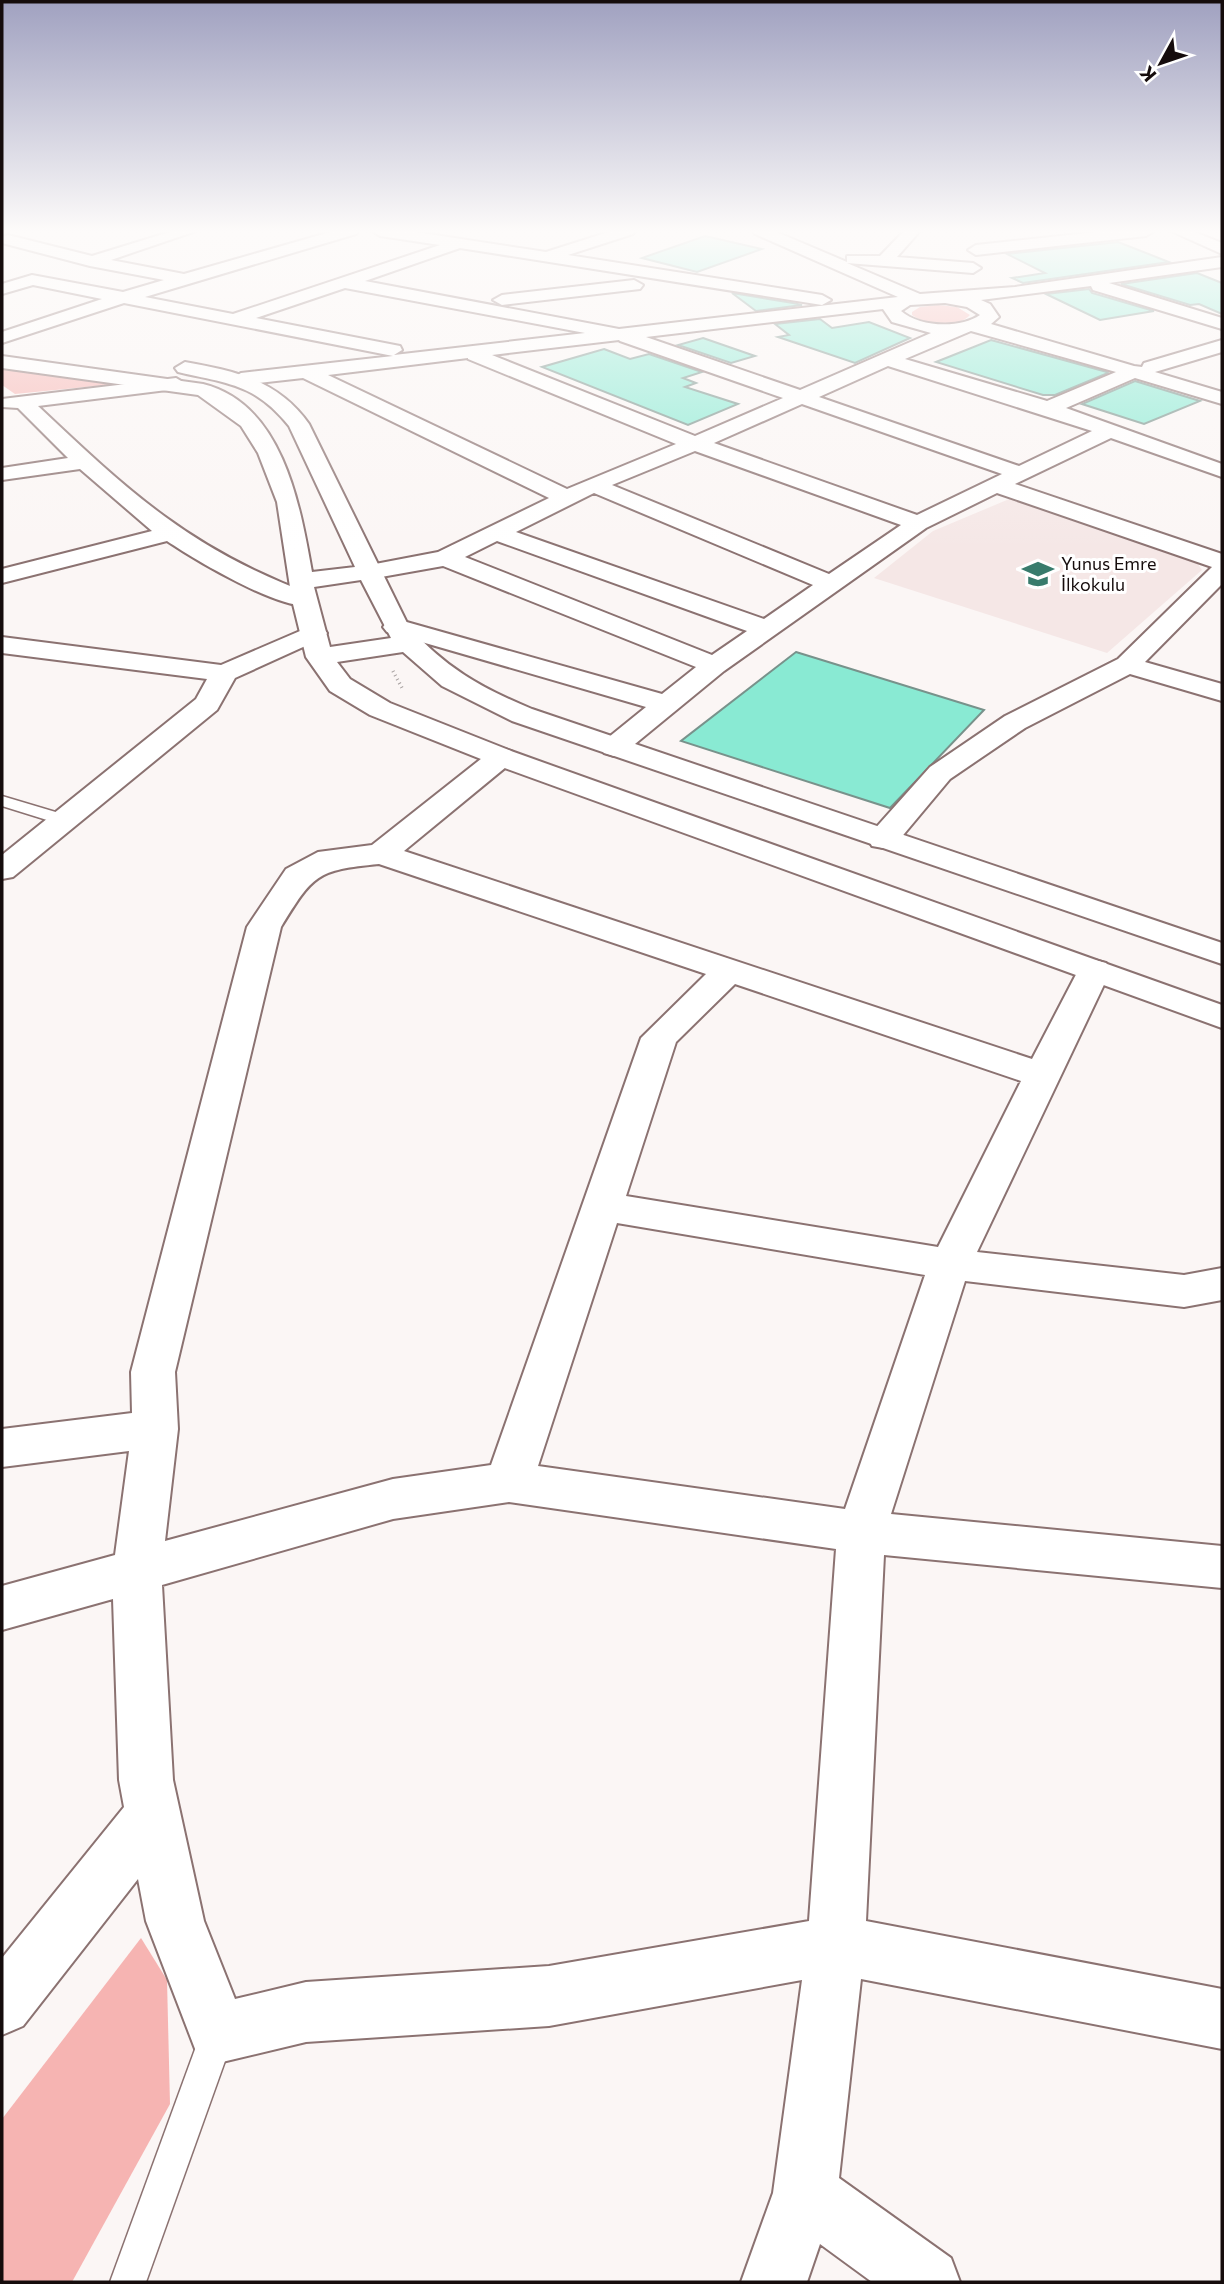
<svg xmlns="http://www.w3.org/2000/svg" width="1224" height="2284" font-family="Commissioner,sans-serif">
<rect width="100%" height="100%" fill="#fbf6f5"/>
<!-- built -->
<polygon fill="#f5e7e6" points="1014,497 1193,557 1202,570 1107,653 874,578 933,531"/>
<!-- green -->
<g fill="#f6b4b2">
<path d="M938,305L957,307L970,315C957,329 926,325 912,315V312L920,307Z"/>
<polygon points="2,367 126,383 15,394 2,385"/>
<polygon points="141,1938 167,1980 170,2104 72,2282 2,2282 2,2119"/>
</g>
<!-- building -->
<g fill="#89ead3" stroke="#78928b" stroke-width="2">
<polygon points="705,236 762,249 697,272 642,258"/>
<polygon points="1118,242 1169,262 1023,283 1012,278 1045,273 1007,254"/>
<polygon points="1197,273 1222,283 1222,314 1199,304 1190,305 1121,284"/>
<polygon points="1089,289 1092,293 1154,311 1100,320 1046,294"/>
<polygon points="732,293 793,303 802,305 756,311"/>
<polygon points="820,319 832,328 869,322 910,338 855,363 778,337 789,335 775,324"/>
<polygon points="703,338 755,356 731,363 678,345"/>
<polygon points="991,340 1107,372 1108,373 1055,395 1043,395 936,362"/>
<polygon points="604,349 630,359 649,354 702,372 683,378 696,383 685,387 738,404 688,425 542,367"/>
<polygon points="1135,381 1200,401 1144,424 1082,404"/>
<polygon points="796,652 984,710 890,808 681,741"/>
</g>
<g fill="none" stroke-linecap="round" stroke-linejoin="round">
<defs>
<g id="lane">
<polygon points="2,796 69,816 71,820 63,825 2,806"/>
<polygon points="218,2016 230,2021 235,2033 146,2282 110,2282 201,2033 206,2021"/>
</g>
<g id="street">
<path d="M173,231H196L111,260L184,274L334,231H358L356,234L145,297L233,314L440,245L380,236L372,231H409L546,252L612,231H635L633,234L568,255L822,295L831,300L822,305L460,248L365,281L619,329L898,297L755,234L753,231H774L847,262V256H880L904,231H920L897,257L973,263L981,268L973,273L847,263L920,294L1015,287L1222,257V267L1109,283L1222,318V329L1093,290L1091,286L981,300L990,304L999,317L991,324L1134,366L1142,367L1144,363L1222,340V352L1155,372L1222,392V404L1135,378L1066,408L1222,464V477L1111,438L1015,484L1222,554V584L1145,662L1222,684V701L1130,674L1025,728L950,779L894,846L883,848L872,846L868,839L872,832L930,767L1005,716L1118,659L1212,567L997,493L926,528L724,671L624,753L614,756L604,753L600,747L604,741L646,707L387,632L383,627L387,622L396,619L662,694L696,667L443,566L370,579L361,577L358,572L361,567L370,565L438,552L549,498L303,378L241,385L231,379L241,373L393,356L124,303L2,343V332L102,299L33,285L2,294V284L32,275L123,292L164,280L90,266L2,243V237L8,235L92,256ZM345,288L585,333L394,355L402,350L400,346L256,318ZM945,303L967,307L980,315C960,329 919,327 901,311L910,305ZM883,309L892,322L931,333L800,390L646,337ZM971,331L1116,372L1047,401L905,359ZM619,340L620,341L783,398L695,436L492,355ZM468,358V359L676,444L567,489L328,375ZM888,366L1092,431L1019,466L819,397ZM802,404L1002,474L917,515L714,443ZM695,451L901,525L829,574L612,485ZM594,493L813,585L764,619L516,532ZM497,541L747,631L712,655L465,557Z"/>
<polygon points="1106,231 1154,231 1146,236 976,255 968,250 976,245"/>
<polygon points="1171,231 1192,231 1222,243 1222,254"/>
<polygon points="634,280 643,285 640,289 502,305 493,300 502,295"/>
<path d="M176,378L186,384L183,388L38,406C129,492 191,550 313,595L316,600L313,605C283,613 194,559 167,541L2,583V569L152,531L80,469L2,480V468L68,458L18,408L2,407V399Z"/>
<polygon points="314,625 323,628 327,633 323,638 235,678 217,710 13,877 2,879 2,855 196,699 207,679 2,653 2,637 221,665"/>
<path d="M501,748L511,751L515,757L511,763L404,851L1032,1059L1082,963L1094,960L1106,963L1111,970L977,1252L1184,1275L1222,1268V1300L1184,1307L965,1281L891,1514L1222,1546V1588L884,1555L866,1921L1222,1989V2049L861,1979L839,2178L951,2258L960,2282H872L820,2244L807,2282H741L773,2193L802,1980L549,2026L306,2042L218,2063L197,2054L146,1921L138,1879L23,2026L2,2035V1958L124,1807L119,1780L113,1599L2,1630V1586L115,1555L129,1451L2,1467V1429L132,1413L131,1372L247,927L286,869L318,852L372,845L491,751ZM379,864L706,974L641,1038L491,1465L393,1479L165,1541L178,1429L175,1372L281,927C313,875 316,870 379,864ZM735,984L1021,1081L938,1247L626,1196L676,1042ZM617,1223L925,1275L845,1509L538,1466ZM509,1502L836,1549L809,1921L549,1966L306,1982L235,1999L204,1921L173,1780L162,1585L393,1519Z"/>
</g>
<path id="primary" d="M2,356L203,384C283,404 300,505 312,572L355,567L289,426C254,383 228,384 178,372L175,368L185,362C235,371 278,380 309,424L408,625C442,666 483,689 532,709L1222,943V964L512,721L442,686L403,652L337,662L350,679L390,703L511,751L1222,1005V1028L491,763L370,715L330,691L306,657L292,600L277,502L258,453L241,426L198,395L2,368ZM361,580L391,638L330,647L314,587Z"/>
</defs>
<!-- lane casing -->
<use href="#lane" stroke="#8b7271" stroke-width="3"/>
<!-- street casing -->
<use href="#street" stroke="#8b7271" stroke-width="4"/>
<!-- primary casing -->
<use href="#primary" stroke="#8b7271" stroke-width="4"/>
<!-- path -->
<polyline stroke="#a7a1a0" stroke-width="3.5" stroke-dasharray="1 3.5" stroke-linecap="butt" points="393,671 402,688"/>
<!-- lane -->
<use href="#lane" fill="#fff" fill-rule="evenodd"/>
<!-- street -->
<use href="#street" fill="#fff" fill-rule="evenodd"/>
<!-- primary -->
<use href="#primary" fill="#fff" fill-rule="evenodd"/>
</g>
<!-- sky -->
<linearGradient id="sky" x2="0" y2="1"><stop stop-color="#a0a1c0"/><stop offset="0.42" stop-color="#fdfbfa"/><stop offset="1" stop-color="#fdfbfa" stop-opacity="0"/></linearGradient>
<rect width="1224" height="550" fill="url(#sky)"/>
<!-- icons -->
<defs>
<symbol id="school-bare" viewBox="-9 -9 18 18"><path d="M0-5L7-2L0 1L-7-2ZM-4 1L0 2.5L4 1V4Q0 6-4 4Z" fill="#387b6c" stroke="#fff" stroke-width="2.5" paint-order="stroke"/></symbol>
</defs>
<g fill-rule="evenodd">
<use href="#school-bare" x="1016" y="552" width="44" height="44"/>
</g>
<g text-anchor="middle" stroke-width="6" stroke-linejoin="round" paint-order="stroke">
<!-- far-poi labels -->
<g font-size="18" fill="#150c0c" stroke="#fff" text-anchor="start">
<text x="1061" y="570">Yunus Emre<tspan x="1061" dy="21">İlkokulu</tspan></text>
</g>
</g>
<!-- border -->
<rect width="1224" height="2284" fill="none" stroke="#150c0c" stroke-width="7"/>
<!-- north arrow -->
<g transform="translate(1161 63) rotate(230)" stroke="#ffffff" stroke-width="5" paint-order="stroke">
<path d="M0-5L12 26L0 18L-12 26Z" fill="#150c0c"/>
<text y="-10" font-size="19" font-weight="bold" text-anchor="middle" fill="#150c0c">K</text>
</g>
</svg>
